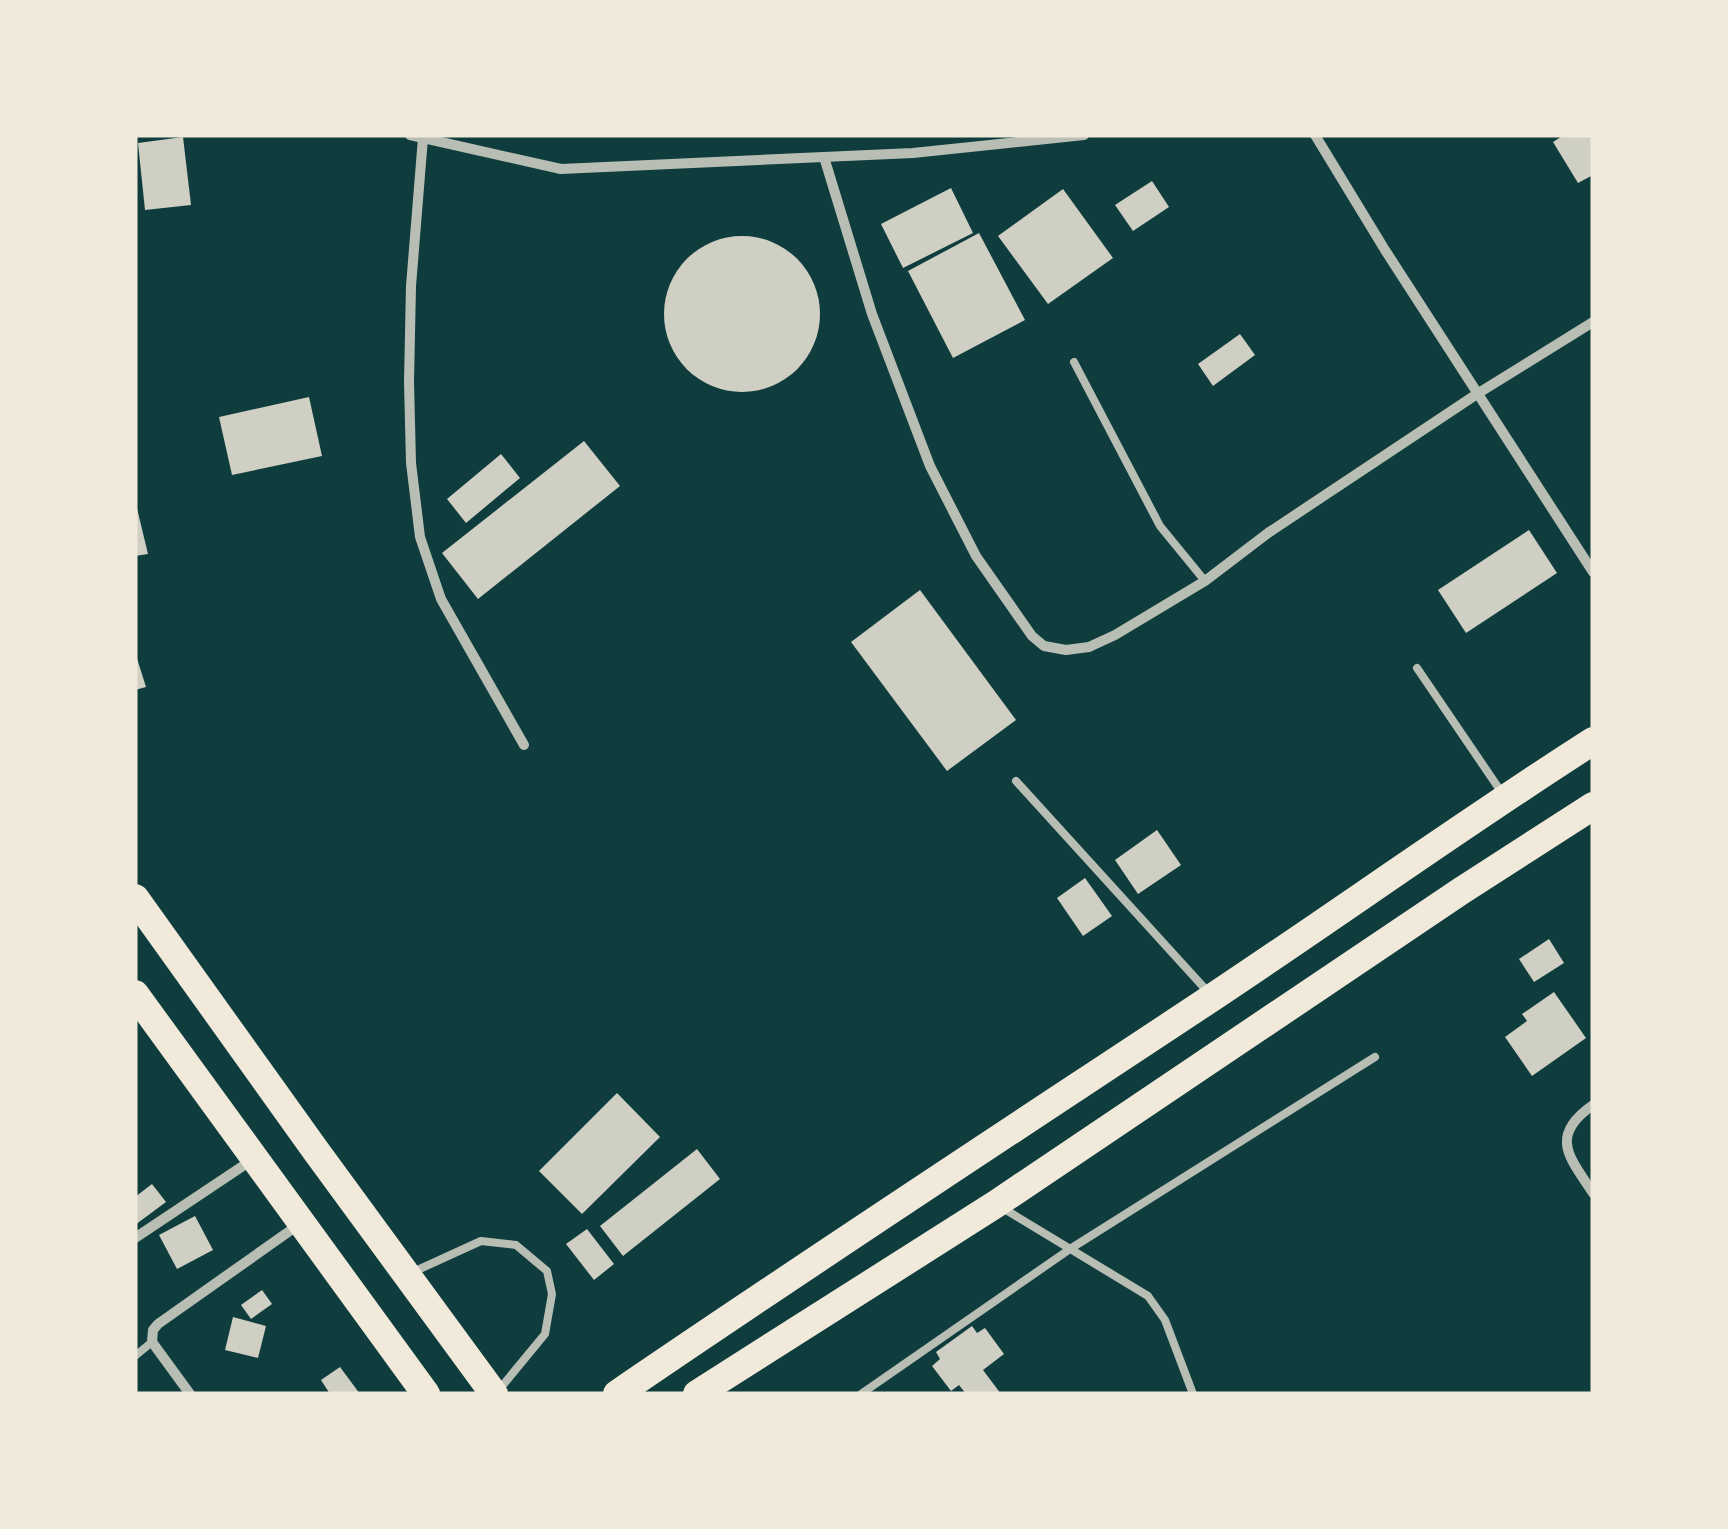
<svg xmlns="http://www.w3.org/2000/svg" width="1728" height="1529" font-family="'IBM Plex Sans',sans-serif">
<rect width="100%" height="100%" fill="#0f3d3e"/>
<!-- building -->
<g fill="#cfcfc3">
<polygon points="1564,135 1593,135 1593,175 1578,183 1553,142"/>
<polygon points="183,137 191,205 145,210 138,143"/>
<polygon points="1152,181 1169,207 1133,231 1115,205"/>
<polygon points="951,188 973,233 903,268 881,224"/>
<polygon points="1063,189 1113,258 1048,304 998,236"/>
<polygon points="979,233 1025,320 953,358 908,271"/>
<circle cx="742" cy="314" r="78"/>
<polygon points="1240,334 1255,355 1213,386 1198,364"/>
<polygon points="309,397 322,456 232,475 219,417"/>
<polygon points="584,441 620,486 478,599 442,553"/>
<polygon points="501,454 520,478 466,523 447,499"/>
<polygon points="135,500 148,554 135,556"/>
<polygon points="1529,530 1557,573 1466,633 1438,590"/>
<polygon points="920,590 1016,720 947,771 851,642"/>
<polygon points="135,652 146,687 135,690"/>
<polygon points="1157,830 1181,865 1138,894 1115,860"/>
<polygon points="1085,878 1112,916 1083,936 1057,898"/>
<polygon points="1549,939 1564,963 1534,982 1519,959"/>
<polygon points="1554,992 1586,1038 1532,1076 1505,1037 1527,1021 1522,1014"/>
<polygon points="617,1093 660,1137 582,1214 539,1171"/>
<polygon points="697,1149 720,1179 623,1256 600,1226"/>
<polygon points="152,1184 166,1202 135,1225 135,1197"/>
<polygon points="195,1216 213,1250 177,1269 159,1235"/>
<polygon points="587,1229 614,1264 594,1280 566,1244"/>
<polygon points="262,1290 272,1304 251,1319 241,1305"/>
<polygon points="233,1317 266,1326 258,1358 225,1350"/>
<polygon points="972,1326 977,1333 985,1328 1004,1354 983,1370 1001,1394 966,1394 959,1385 951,1391 932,1366 940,1359 936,1352"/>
<polygon points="340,1367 360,1394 330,1394 321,1380"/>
</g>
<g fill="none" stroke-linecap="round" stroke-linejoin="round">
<!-- service -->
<g stroke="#b8beb3" stroke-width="8">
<polyline points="1074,362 1160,526 1205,581"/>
<polyline points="1417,668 1502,793"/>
<polyline points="1016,781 1208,992"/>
<polyline points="1001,1207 1148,1296 1165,1320 1193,1394"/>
<polyline points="411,1273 481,1241 516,1245 547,1271 552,1294 545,1334 498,1391"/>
<polyline points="135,1356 152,1342"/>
<polyline points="861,1394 1070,1249 1375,1057"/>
</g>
<!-- minor -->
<g stroke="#b8beb3" stroke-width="10">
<polyline points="410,135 561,169 913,153 1084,135"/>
<polyline points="1315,135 1385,250 1593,572"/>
<polyline points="423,138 411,286 409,382 411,463 420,537 441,599 524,745"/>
<polyline points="824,157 872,314 930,466 976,556 1032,636 1044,646 1066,650 1089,647 1115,635 1205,581 1268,533 1477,394 1593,322"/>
<path d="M1593,1105C1548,1136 1570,1158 1593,1193"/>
<polyline points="135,1238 255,1158"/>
<polyline points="190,1394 152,1342 153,1330 158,1324 301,1223"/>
</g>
<!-- trunk -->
<g stroke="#f1e9da" stroke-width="28">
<polyline points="135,898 316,1151 494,1394"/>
<polyline points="135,994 426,1394"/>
<path d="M617,1394C813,1260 1012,1130 1210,999C1338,914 1463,824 1593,741"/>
<polyline points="697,1394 996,1204 1461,891 1593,806"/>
</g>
</g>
<!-- border -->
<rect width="1728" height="1529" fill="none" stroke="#f1e9da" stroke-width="275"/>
</svg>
